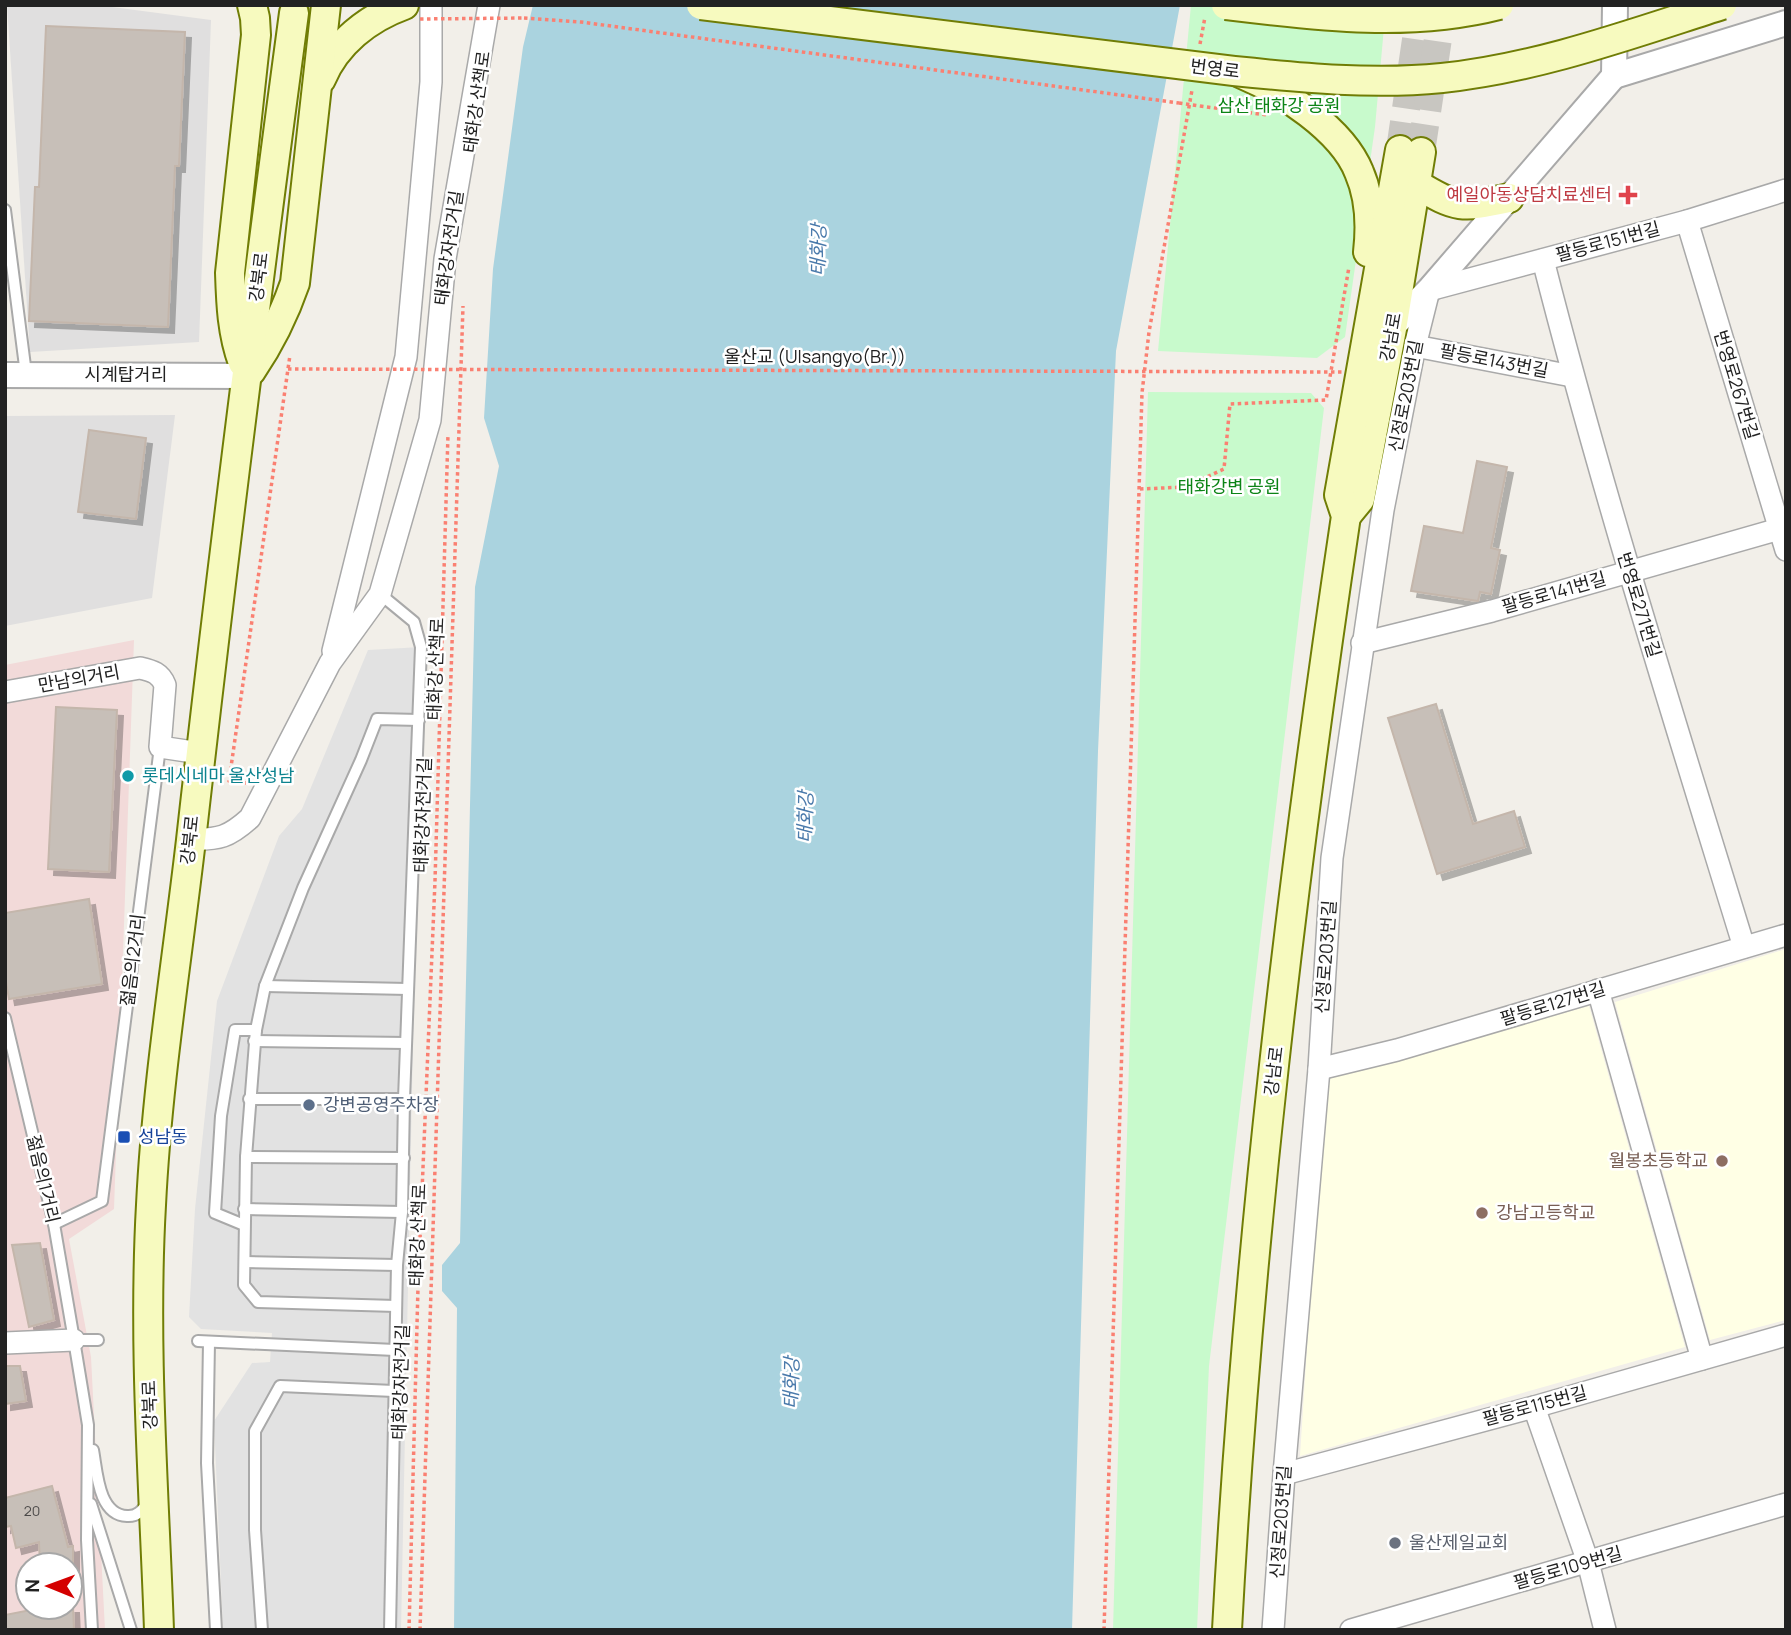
<svg xmlns="http://www.w3.org/2000/svg" width="1791" height="1635" font-family="Manrope,'Noto Sans KR',sans-serif">
<defs>
<filter id="shadow"><feDropShadow dx="6" dy="6" stdDeviation="0" flood-color="#0004"/></filter>
</defs>
<rect width="100%" height="100%" fill="#f2efe9"/>
<!-- residential -->
<g fill="#e0dfdf">
<polygon points="7,5 97,5 211,20 199,342 30,352"/>
<polygon points="175,415 152,598 5,626 5,416"/>
</g>
<!-- commercial -->
<path fill="#f2dad9" fill-rule="evenodd" d="M134,640L114,1209L69,1239L91,1357L105,1630H5V665ZM28,1565H70V1607H28Z"/>
<!-- education -->
<g fill="#ffffe5">
<polygon points="1786,949 1786,1320 1710,1340 1615,1002"/>
<polygon points="1589,1006 1685,1347 1300,1456 1324,1080"/>
</g>
<!-- park -->
<g fill="#c8facc">
<polygon points="1191,5 1386,5 1375,127 1345,337 1317,358 1158,351"/>
<polygon points="1148,392 1311,393 1324,408 1209,1366 1197,1630 1113,1630"/>
</g>
<!-- parking -->
<polygon fill="#e2e2e2" points="421,647 401,1630 223,1630 214,1421 252,1363 270,1362 272,1333 201,1329 189,1317 195,1209 217,1001 279,836 302,809 368,650"/>
<!-- water -->
<polygon fill="#aad3df" points="533,5 1180,5 1116,351 1098,751 1072,1630 454,1630 457,1308 442,1291 442,1265 460,1243 475,587 499,466 484,418 493,269 523,47"/>
<!-- building -->
<g fill="#c7bfb8" stroke="#c4b6ab" stroke-width="2" filter="url(#shadow)">
<polygon points="46,26 185,32 179,166 175,166 168,327 29,321 35,187 39,187"/>
<polygon points="89,430 146,438 136,519 78,512"/>
<polygon points="1477,461 1507,467 1491,548 1500,550 1491,594 1480,592 1478,601 1411,591 1424,526 1463,533"/>
<polygon points="1436,704 1473,824 1514,811 1525,847 1437,874 1388,718"/>
<polygon points="56,707 117,710 109,872 48,869"/>
<polygon points="89,899 102,984 9,999 5,977 5,913"/>
<polygon points="40,1243 54,1320 29,1327 12,1245"/>
<polygon points="5,1366 20,1366 26,1401 5,1404"/>
<polygon points="52,1486 68,1547 73,1546 73,1565 40,1565 39,1542 16,1548 11,1526 5,1527 5,1498"/>
<polygon points="46,1607 73,1607 74,1630 5,1630 5,1615"/>
</g>
<g fill="none" stroke-linecap="round" stroke-linejoin="round">
<!-- secondary-tunnel -->
<g stroke="#c8c6c1" stroke-width="28" stroke-dasharray="28 14" stroke-linecap="butt">
<polyline points="1400,150 1421,5"/>
<polyline points="1421,152 1443,5"/>
</g>
<defs>
<g id="service">
<polyline points="5,210 26,374"/>
<polyline points="380,594 414,622 421,647 404,1099 402,1212 397,1265 390,1630"/>
<polyline points="265,986 408,989"/>
<polyline points="5,1018 54,1224 74,1340"/>
<polyline points="254,1041 406,1043"/>
<polyline points="249,1099 404,1099"/>
<polyline points="246,1157 404,1158"/>
<polyline points="244,1209 402,1212"/>
<polyline points="54,1224 102,1201 160,747"/>
<polyline points="244,1225 215,1213 221,1116 235,1030 256,1030"/>
<polyline points="245,1262 397,1265"/>
<polyline points="396,1306 258,1302 244,1285 246,1157 256,1030 265,986 303,888 361,760 377,719 419,720"/>
<polyline points="198,1341 395,1350"/>
<polyline points="209,1342 207,1463 216,1630"/>
<path d="M93,1450C97,1471 98,1515 127,1516C138,1517 143,1509 149,1501"/>
<polyline points="91,1504 131,1630"/>
<polyline points="92,1630 87,1540 88,1425 74,1340 98,1340"/>
<polyline points="262,1630 255,1530 255,1431 280,1386 394,1391"/>
</g>
<g id="minor">
<polyline points="1687,221 1786,550"/>
<path d="M1543,260C1602,491 1674,719 1744,947"/>
<polyline points="1415,346 1572,376"/>
<polyline points="1362,643 1492,611 1786,527"/>
<polyline points="333,651 406,357 431,82 431,5"/>
<path d="M5,692L140,668C153,671 160,673 165,685L160,747L200,753"/>
<path d="M191,839C219,840 229,837 250,818L330,663L380,594L430,420L445,259L489,5"/>
<polyline points="1598,990 1702,1359"/>
<polyline points="1319,1069 1397,1050 1786,935"/>
<polyline points="5,1343 74,1340"/>
<polyline points="1534,1407 1588,1562 1605,1630"/>
<polyline points="1284,1474 1534,1407 1786,1335"/>
<polyline points="1273,1630 1284,1474 1319,1069 1332,858 1383,510 1415,346 1429,290 1687,221 1786,190"/>
<polyline points="1351,1630 1786,1504"/>
</g>
<g id="tertiary">
<polyline points="1615,5 1614,76 1786,23"/>
<polyline points="1384,335 1429,290 1614,76"/>
<polyline points="5,375 247,376"/>
</g>
<g id="secondary">
<path d="M1240,73C1281,90 1342,129 1359,172C1370,197 1371,226 1368,252"/>
<path d="M321,79C336,43 368,18 404,5"/>
<path d="M1416,184C1458,209 1461,208 1509,198"/>
<path d="M243,363C232,333 231,304 230,273L256,35L255,18L252,5"/>
<path d="M251,371C270,343 284,315 295,283L326,5"/>
<polyline points="1346,516 1360,499 1392,329 1421,152"/>
<path d="M159,1630C154,1488 143,1347 151,1205C157,1083 177,961 191,840C222,564 257,288 294,13"/>
<path d="M1227,1630C1247,1256 1291,885 1346,516L1339,495L1400,150"/>
</g>
</defs>
<!-- service casing -->
<use href="#service" stroke="#a9a9a9" stroke-width="14"/>
<!-- minor casing -->
<use href="#minor" stroke="#a9a9a9" stroke-width="24"/>
<!-- tertiary casing -->
<use href="#tertiary" stroke="#a9a9a9" stroke-width="28"/>
<!-- secondary casing -->
<use href="#secondary" stroke="#707d05" stroke-width="32"/>
<!-- path -->
<g stroke="#fa8072" stroke-width="3.5" stroke-dasharray="3.5 3.5" stroke-linecap="butt">
<polyline points="524,18 581,22 1179,103"/>
<polyline points="1200,44 1205,17"/>
<polyline points="1200,106 1267,115"/>
<polyline points="1140,489 1185,487 1224,469 1230,404 1326,400 1349,267"/>
<polyline points="246,783 229,781 290,355"/>
<polyline points="409,1630 418,1287 435,881 448,434"/>
<polyline points="420,1630 463,306"/>
<polyline points="1104,1630 1142,393 1149,332 1192,90"/>
</g>
<!-- service -->
<use href="#service" stroke="#fff" stroke-width="10"/>
<!-- minor -->
<use href="#minor" stroke="#fff" stroke-width="21"/>
<!-- tertiary -->
<use href="#tertiary" stroke="#fff" stroke-width="24"/>
<!-- secondary -->
<use href="#secondary" stroke="#f7fabf" stroke-width="28"/>
<defs>
<g id="secondary-bridge">
<path d="M701,5L1234,71C1303,78 1373,85 1442,78C1538,68 1631,34 1722,5"/>
<path d="M1226,5C1317,16 1409,28 1499,5"/>
</g>
</defs>
<!-- secondary-bridge casing -->
<use href="#secondary-bridge" stroke="#707d05" stroke-width="32" stroke-linecap="butt"/>
<!-- path-bridge -->
<g stroke="#fa8072" stroke-width="3.5" stroke-dasharray="3.5 3.5" stroke-linecap="butt">
<polyline points="420,19 524,18"/>
<polyline points="1179,103 1200,106"/>
<polyline points="288,369 1342,372"/>
</g>
<!-- secondary-bridge -->
<use href="#secondary-bridge" stroke="#f7fabf" stroke-width="28"/>
</g>
<!-- markers -->
<path fill="#e0444e" stroke="#fff" stroke-width="2.5" d="M1624.5 184.5h7v7h7v7h-7v7h-7v-7h-7v-7h7z"/>
<circle fill="#0f9aa8" stroke="#fff" stroke-width="2.5" cx="128" cy="776" r="7"/>
<circle fill="#5c6f8a" stroke="#fff" stroke-width="2.5" cx="309" cy="1105" r="7"/>
<rect fill="#1a4fb4" stroke="#fff" stroke-width="2.5" x="117" y="1130" width="14" height="14" rx="3.5"/>
<g fill="#8d6e63" stroke="#fff" stroke-width="2.5">
<circle cx="1722" cy="1161" r="7"/>
<circle cx="1482" cy="1213" r="7"/>
</g>
<circle fill="#6b7280" stroke="#fff" stroke-width="2.5" cx="1395" cy="1543" r="7"/>
<g text-anchor="middle" stroke-width="5" stroke-linejoin="round" paint-order="stroke">
<!-- number labels -->
<g font-size="14" fill="#4b4948">
<text x="32" y="1516">20</text>
</g>
<!-- street labels -->
<g font-size="18" fill="#222" stroke="#fff">
<text transform="translate(1215 69) rotate(7)" y="6">번영로</text>
<text transform="translate(477 102) rotate(-82)" y="6">태화강 산책로</text>
<text transform="translate(1608 242) rotate(-15)" y="6">팔등로151번길</text>
<text transform="translate(449 248) rotate(-82)" y="6">태화강자전거길</text>
<text transform="translate(259 277) rotate(-83)" y="6">강북로</text>
<text transform="translate(1391 337) rotate(-80)" y="6">강남로</text>
<text x="815" y="363">울산교 (Ulsangyo(Br.))</text>
<text transform="translate(1494 361) rotate(11)" y="6">팔등로143번길</text>
<text x="126" y="381">시계탑거리</text>
<text transform="translate(1736 385) rotate(73)" y="6">번영로267번길</text>
<text transform="translate(1406 396) rotate(-79)" y="6">신정로203번길</text>
<text transform="translate(1554 593) rotate(-16)" y="6">팔등로141번길</text>
<text transform="translate(1639 605) rotate(73)" y="6">번영로271번길</text>
<text transform="translate(436 669) rotate(-88)" y="6">태화강 산책로</text>
<text transform="translate(79 679) rotate(-10)" y="6">만남의거리</text>
<text transform="translate(423 815) rotate(-88)" y="6">태화강자전거길</text>
<text transform="translate(190 840) rotate(-84)" y="6">강북로</text>
<text transform="translate(1326 957) rotate(-86)" y="6">신정로203번길</text>
<text transform="translate(133 960) rotate(-83)" y="6">젊음의2거리</text>
<text transform="translate(1553 1004) rotate(-17)" y="6">팔등로127번길</text>
<text transform="translate(1274 1071) rotate(-83)" y="6">강남로</text>
<text transform="translate(43 1179) rotate(77)" y="6">젊음의1거리</text>
<text transform="translate(418 1235) rotate(-88)" y="6">태화강 산책로</text>
<text transform="translate(401 1382) rotate(-88)" y="6">태화강자전거길</text>
<text transform="translate(150 1405) rotate(-92)" y="6">강북로</text>
<text transform="translate(1535 1406) rotate(-15)" y="6">팔등로115번길</text>
<text transform="translate(1281 1522) rotate(-86)" y="6">신정로203번길</text>
<text transform="translate(1568 1568) rotate(-16)" y="6">팔등로109번길</text>
</g>
<!-- park labels -->
<g font-size="18" fill="#0c8416" stroke="#fff">
<text x="1279" y="112">삼산 태화강 공원</text>
<text x="1229" y="493">태화강변 공원</text>
</g>
<!-- health labels -->
<g font-size="18" fill="#be3a42" stroke="#fff" text-anchor="end">
<text x="1612" y="201">예일아동상담치료센터</text>
</g>
<!-- culture labels -->
<g font-size="18" fill="#0d838f" stroke="#fff" text-anchor="start">
<text x="142" y="782">롯데시네마 울산성남</text>
</g>
<!-- service labels -->
<g font-size="18" fill="#4e5e75" stroke="#fff" text-anchor="start">
<text x="323" y="1111">강변공영주차장</text>
</g>
<!-- transit labels -->
<g font-size="18" fill="#164399" stroke="#fff" text-anchor="start">
<text x="138" y="1143">성남동</text>
</g>
<!-- education labels -->
<g font-size="18" fill="#785e54" stroke="#fff" text-anchor="end">
<text x="1708" y="1167">월봉초등학교</text>
<text x="1496" y="1219" text-anchor="start">강남고등학교</text>
</g>
<!-- worship labels -->
<g font-size="18" fill="#5b616d" stroke="#fff" text-anchor="start">
<text x="1409" y="1549">울산제일교회</text>
</g>
<!-- water labels -->
<g font-size="19" font-style="italic" fill="#4a7aab" stroke="#fff">
<text transform="translate(818 250) rotate(-89)" y="7">태화강</text>
<text transform="translate(805 817) rotate(-89)" y="7">태화강</text>
<text transform="translate(791 1383) rotate(-89)" y="7">태화강</text>
</g>
</g>
<!-- border -->
<rect width="1791" height="1635" fill="none" stroke="#222222" stroke-width="14"/>
<!-- north arrow -->
<g transform="translate(49 1586) rotate(271)"><circle r="33" fill="#ffffff" stroke="#a7a7a7" stroke-width="2"/>
<path d="M0-5L12 26L0 18L-12 26Z" fill="#d40000"/>
<text y="-10" font-size="19" font-weight="bold" text-anchor="middle" fill="#222222">N</text>
</g>
</svg>
